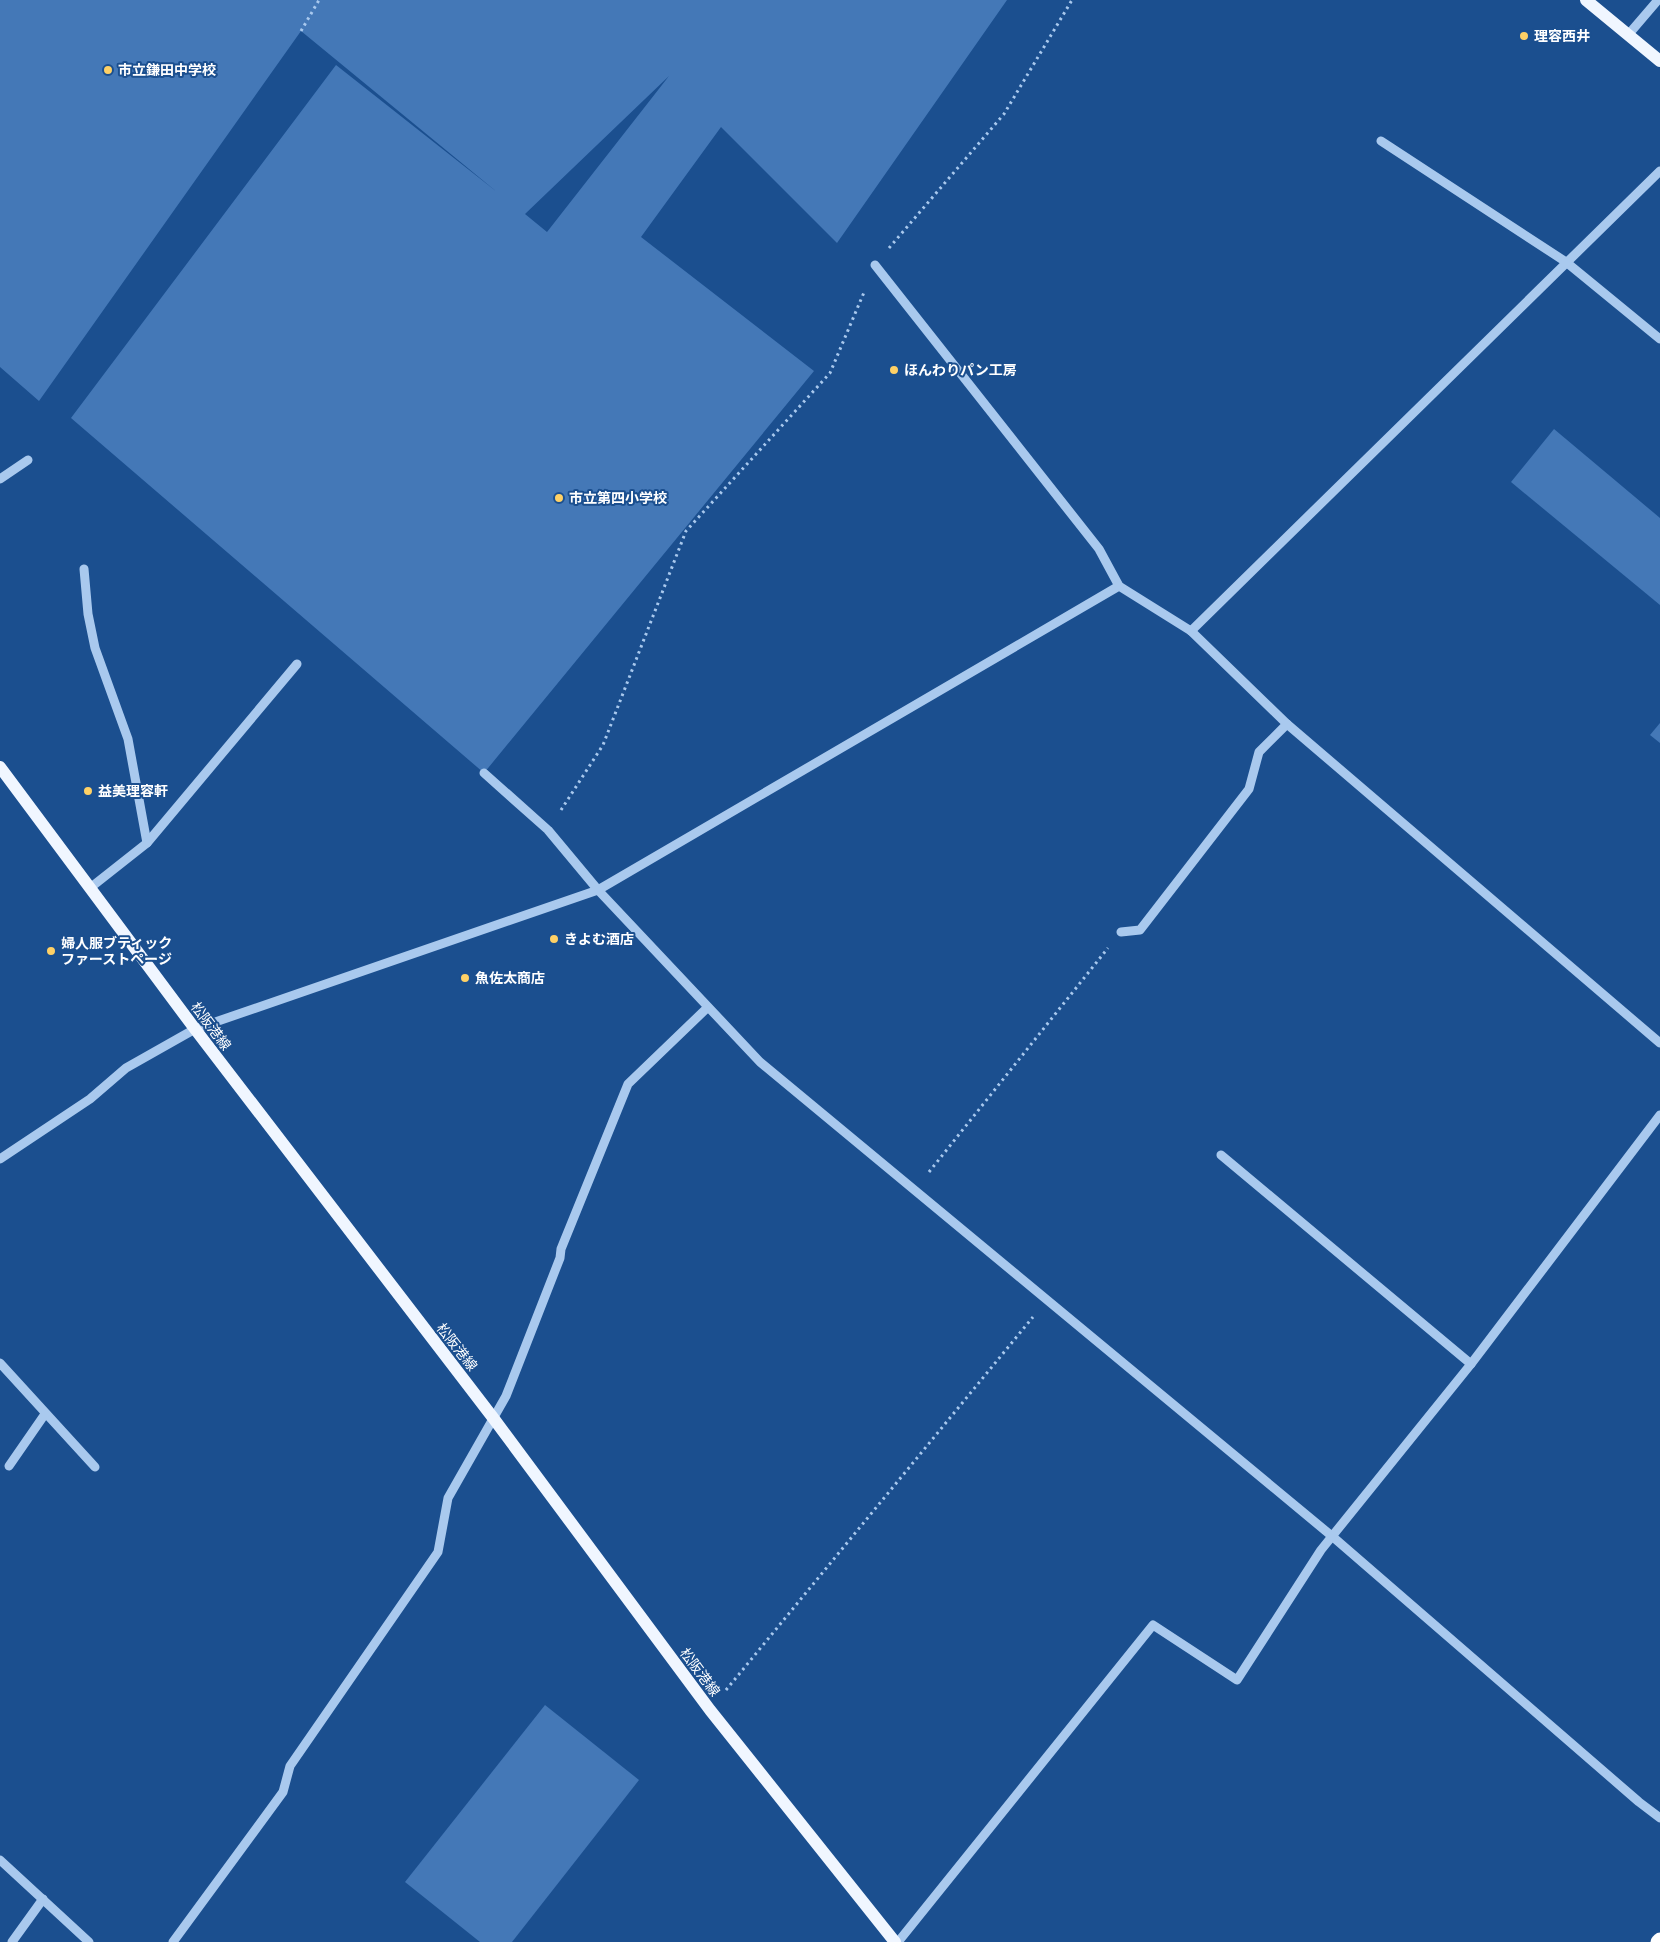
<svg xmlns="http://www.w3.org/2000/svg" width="1660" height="1942" font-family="'PT Sans Narrow','Noto Sans JP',sans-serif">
<rect width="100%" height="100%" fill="#1b4f8f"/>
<!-- building -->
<g fill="#4478b7" fill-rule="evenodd">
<path d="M0,0H1007L837,243L721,127L641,237L814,371L484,773L71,418L336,65L497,192L301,31L39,401L0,367ZM669,76L547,232L525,214Z"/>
<polygon points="1554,429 1660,518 1660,605 1511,482"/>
<polygon points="1660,723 1660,743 1650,735"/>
<polygon points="545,1705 639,1780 512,1942 480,1942 405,1882"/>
</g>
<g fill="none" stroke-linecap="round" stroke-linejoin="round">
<!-- path -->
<g stroke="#a9c9ee" stroke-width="3" stroke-dasharray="2.5 4" stroke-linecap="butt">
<polyline points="301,31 319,0"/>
<polyline points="889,248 1004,114 1072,0"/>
<polyline points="561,810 603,745 686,531 830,373 865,290"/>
<polyline points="929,1172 1108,948"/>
<polyline points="726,1690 1033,1317"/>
</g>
<!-- minor -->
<g stroke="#a9c9ee" stroke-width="9">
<polyline points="1628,35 1658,0"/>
<polyline points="1381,141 1566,262 1660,339"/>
<polyline points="875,265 1099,549 1119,586 1191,631 1287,724 1660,1043"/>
<polyline points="0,479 28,460"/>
<polyline points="84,569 88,614 95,648 128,739 147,843"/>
<polyline points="1191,631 1660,171"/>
<polyline points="484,773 548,830 598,890 760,1062 1333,1537 1639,1802 1660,1818"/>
<polyline points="90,888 147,843 297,664"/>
<polyline points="1121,932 1140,930 1249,789 1259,752 1287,724"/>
<polyline points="1221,1155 1471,1364"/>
<polyline points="0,1159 90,1099 126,1068 195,1029 598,890 1119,586"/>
<polyline points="0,1363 95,1467"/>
<polyline points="9,1466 45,1414"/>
<polyline points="0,1860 89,1942"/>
<polyline points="12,1942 43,1899"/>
<polyline points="173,1942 283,1792 290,1766 438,1552 448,1498 506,1396 560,1258 561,1249 628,1084 707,1008"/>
<polyline points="898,1942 1153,1625 1237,1680 1321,1550 1471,1364 1660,1115"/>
</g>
<!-- major -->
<g stroke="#f0f6ff" stroke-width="12">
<polyline points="1586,0 1660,61"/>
<polyline points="0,767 195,1029 494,1419 710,1710 895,1942"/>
</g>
<!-- highway -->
<polyline stroke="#fff" stroke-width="15" points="1658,1942 1660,1940"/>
</g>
<!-- markers -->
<g fill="#ffd166" stroke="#1b4f8f" stroke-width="2">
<circle cx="1524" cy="36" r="5"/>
<circle cx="108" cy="70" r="5"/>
<circle cx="894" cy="370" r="5"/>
<circle cx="559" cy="498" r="5"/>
<circle cx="88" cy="791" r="5"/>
<circle cx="554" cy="939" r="5"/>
<circle cx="51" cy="951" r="5"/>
<circle cx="465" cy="978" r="5"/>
</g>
<g text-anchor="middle" stroke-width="4" stroke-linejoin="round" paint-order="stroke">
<!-- poi labels -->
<g font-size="14" font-weight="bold" fill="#fff" stroke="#1b4f8f" text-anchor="start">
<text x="1534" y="41">理容西井</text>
<text x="118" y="75">市立鎌田中学校</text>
<text x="904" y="375">ほんわりパン工房</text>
<text x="569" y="503">市立第四小学校</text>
<text x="98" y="796">益美理容軒</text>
<text x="564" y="944">きよむ酒店</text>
<text x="61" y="948">婦人服ブティック<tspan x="61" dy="16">ファーストページ</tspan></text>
<text x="475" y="983">魚佐太商店</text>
</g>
<!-- street labels -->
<g font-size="14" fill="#fff" stroke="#1b4f8f">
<text transform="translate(211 1026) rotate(53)" y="5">松阪港線</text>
<text transform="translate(457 1347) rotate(52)" y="5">松阪港線</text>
<text transform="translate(700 1672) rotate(53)" y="5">松阪港線</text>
</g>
</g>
</svg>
